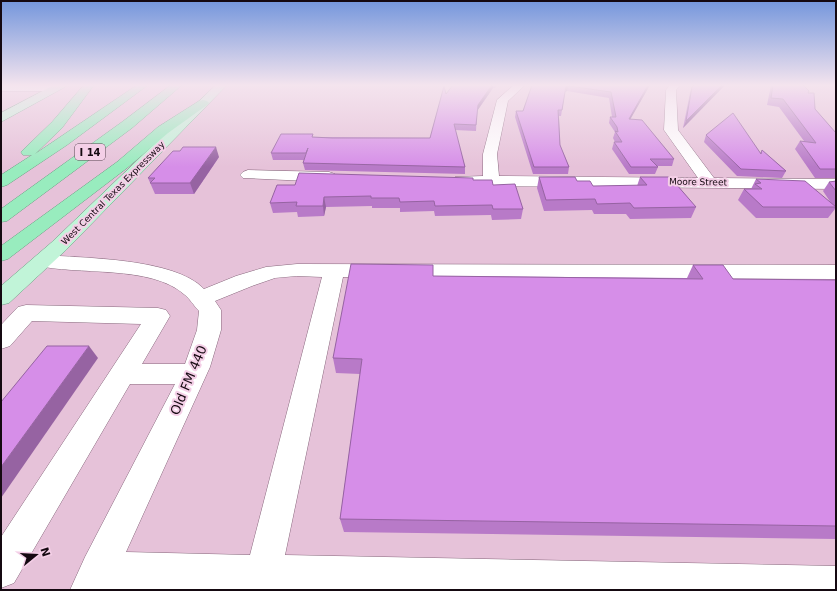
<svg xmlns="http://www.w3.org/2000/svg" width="837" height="591" font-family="'DejaVu Sans',sans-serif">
<rect width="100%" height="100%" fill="#e6c2d9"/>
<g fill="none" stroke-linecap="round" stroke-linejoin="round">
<defs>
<g id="minor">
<polygon points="1,85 56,85 61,88 56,91 1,91"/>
<polygon points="514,85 525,85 508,101 497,154 499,176 698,178 664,130 666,90 670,85 680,85 676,90 678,130 714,178 836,179 836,189 491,186 455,183 453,180 455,177 483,176 483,154 497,100"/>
<polygon points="248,170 329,172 335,174 337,177 335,180 329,182 243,178 240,175 243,172"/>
<path d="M42,255C83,258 175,258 204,289L236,276L266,267L297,264L836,265V279L343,277L285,555L836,566V590H174L109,589L108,590H70L85,557L175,384H130L14,583L1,588V537L141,324L32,321L10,346L1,349V325L18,307L26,305L158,308L166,310L170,316L142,364H185L197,330L199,311C194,306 190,299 185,295C151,264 77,276 35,265L32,261L35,257ZM297,276L322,277L250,555L126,552L210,367L221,330V310L215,301L252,286L275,278Z"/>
</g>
<g id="major">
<polygon points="54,85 66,85 65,87 1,122 1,113"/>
<polygon points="216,85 227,85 66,250 9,303 1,305 1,286 52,242"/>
</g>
<g id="highway">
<polygon points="84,85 94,85 62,128 35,154 137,85 148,85 67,145 7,185 1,187 1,175 32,155 23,155 21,152 52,122"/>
<polygon points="171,85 182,85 132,128 7,221 1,222 1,209 122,122"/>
<polygon points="203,100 207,101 209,103 207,105 168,133 127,168 8,259 1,261 1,246 117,162 158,127 199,101"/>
</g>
</defs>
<!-- minor casing -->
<use href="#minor" stroke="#88687d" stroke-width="1"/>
<!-- major casing -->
<use href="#major" stroke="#6a9d81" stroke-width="1"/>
<!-- highway casing -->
<use href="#highway" stroke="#6a9d81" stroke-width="1"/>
<!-- minor -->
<use href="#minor" fill="#fff" fill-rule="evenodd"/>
<!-- major -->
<use href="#major" fill="#c1f4d8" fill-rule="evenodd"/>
<!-- highway -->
<use href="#highway" fill="#98ecbe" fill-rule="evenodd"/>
</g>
<!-- wall -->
<g fill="#b87ac8">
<polygon points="453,85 497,85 495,88 493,88 477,111 476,131 455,130 465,167 465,174 305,170 303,163 304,160 273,160 271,153 313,137 430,138 446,94"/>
<polygon points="532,85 650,85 630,119 674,159 672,166 656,166 658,167 655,174 629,174 612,149 614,142 615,142 613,138 615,132 609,123 610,117 612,117 609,98 567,91 565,92 561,116 559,116 560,145 569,167 568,174 533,174 515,117 516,111 523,111"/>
<polygon points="725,85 683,128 690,93 692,87"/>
<polygon points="771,85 803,85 808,93 815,109 836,133 836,178 815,178 795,149 800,141 804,141 779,107 767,105"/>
<polygon points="706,135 760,153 762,150 786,171 782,178 737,176 704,142"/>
<polygon points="219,157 194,194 155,194 148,178"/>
<polygon points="539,177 577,181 593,186 637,186 640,177 696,207 691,218 630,219 626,214 594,214 592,210 544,211 537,188"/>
<polygon points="756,179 831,203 823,191 829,182 836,181 836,210 835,209 828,218 756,218 738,200 744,189 751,189"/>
<polygon points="473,180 523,209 521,219 492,220 491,215 435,216 434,211 400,212 400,208 372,208 372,206 326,207 324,216 298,217 297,212 273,213 270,203"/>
<polygon points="693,265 733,279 836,280 836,539 344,532 340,519 360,374 336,373 333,358 433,276 687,278"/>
</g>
<!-- shaded-wall -->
<g fill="#9663a2">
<polygon points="492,85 493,85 493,88 477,111 478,105"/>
<polygon points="648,85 650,85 627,125 629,119"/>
<polygon points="722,85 725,85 683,128 686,121"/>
<polygon points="566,86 569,86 567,91 565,92"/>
<polygon points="216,147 219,157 194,194 190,183"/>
<polygon points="324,197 326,207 324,216 323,206"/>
<polygon points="89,346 98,358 1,498 1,467"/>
</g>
<!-- building -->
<g fill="#d68ee8" stroke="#9663a2">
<polygon points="453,85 492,85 478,105 476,125 454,124 465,167 303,163 308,148 306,153 271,153 281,134 313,134 312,137 332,138 430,138 444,86 446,94"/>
<polygon points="532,85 648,85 629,119 642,120 674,159 650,159 658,167 631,167 614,142 622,142 615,131 618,132 617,127 610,117 616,117 611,92 569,86 566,86 562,110 558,110 560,145 569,167 534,167 516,111 523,111"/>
<polygon points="694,85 722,85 686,121 692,87"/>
<polygon points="773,85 803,85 809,91 808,93 814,93 815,109 836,133 836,169 820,169 800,141 816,143 783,99 771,98"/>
<polygon points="733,113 761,154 762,150 786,171 741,169 706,135"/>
<polygon points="183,147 216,147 190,183 150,183 155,178 148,178 173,151 180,151"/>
<polygon points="299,173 473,178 473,180 492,180 493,185 515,184 523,209 493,209 492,205 435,206 434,201 400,202 399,198 371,198 371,196 324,197 323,206 296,206 297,202 270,203 277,185 295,185"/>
<polygon points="539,177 575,177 577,181 590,181 593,186 647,185 640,177 670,177 696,207 634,208 630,203 597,204 595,199 546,200"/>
<polygon points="756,179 805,181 836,207 763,207 744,189 762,189 755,184 761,183"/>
<polygon points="836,181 836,191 829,182"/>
<polygon points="351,264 433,265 433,276 703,279 693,265 723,265 733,279 836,280 836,526 340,519 362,359 333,358"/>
<polygon points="47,346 89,346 1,467 1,402"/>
</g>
<!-- sky -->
<linearGradient id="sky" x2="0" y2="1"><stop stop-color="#7496dc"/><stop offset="0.51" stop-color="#f4e4ee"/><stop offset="1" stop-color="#f4e4ee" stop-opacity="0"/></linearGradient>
<rect width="837" height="167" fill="url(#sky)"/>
<g text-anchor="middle" stroke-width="4" stroke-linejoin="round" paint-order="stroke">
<!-- far-street labels -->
<g font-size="9" fill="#150911" stroke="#f4cfe7">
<text transform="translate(698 182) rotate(1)" y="3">Moore Street</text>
<text transform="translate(113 193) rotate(-45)" y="3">West Central Texas Expressway</text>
</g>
<!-- shield labels -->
<rect fill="#f4cfe7" stroke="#584451" stroke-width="1" x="75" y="144" width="30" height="16" rx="3"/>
<g font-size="10" font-weight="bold" fill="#150911">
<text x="90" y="156">I 14</text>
</g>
<!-- near-street labels -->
<g font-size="13" fill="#150911" stroke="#f4cfe7">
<text transform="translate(188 380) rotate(-67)" y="5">Old FM 440</text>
</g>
</g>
<!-- border -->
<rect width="837" height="591" fill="none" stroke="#150911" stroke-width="4"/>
<!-- north arrow -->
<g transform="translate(36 555) rotate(72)" stroke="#f4cfe7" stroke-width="3" paint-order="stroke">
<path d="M0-3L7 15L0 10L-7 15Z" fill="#150911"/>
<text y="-6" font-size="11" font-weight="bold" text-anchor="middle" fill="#150911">N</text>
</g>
</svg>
